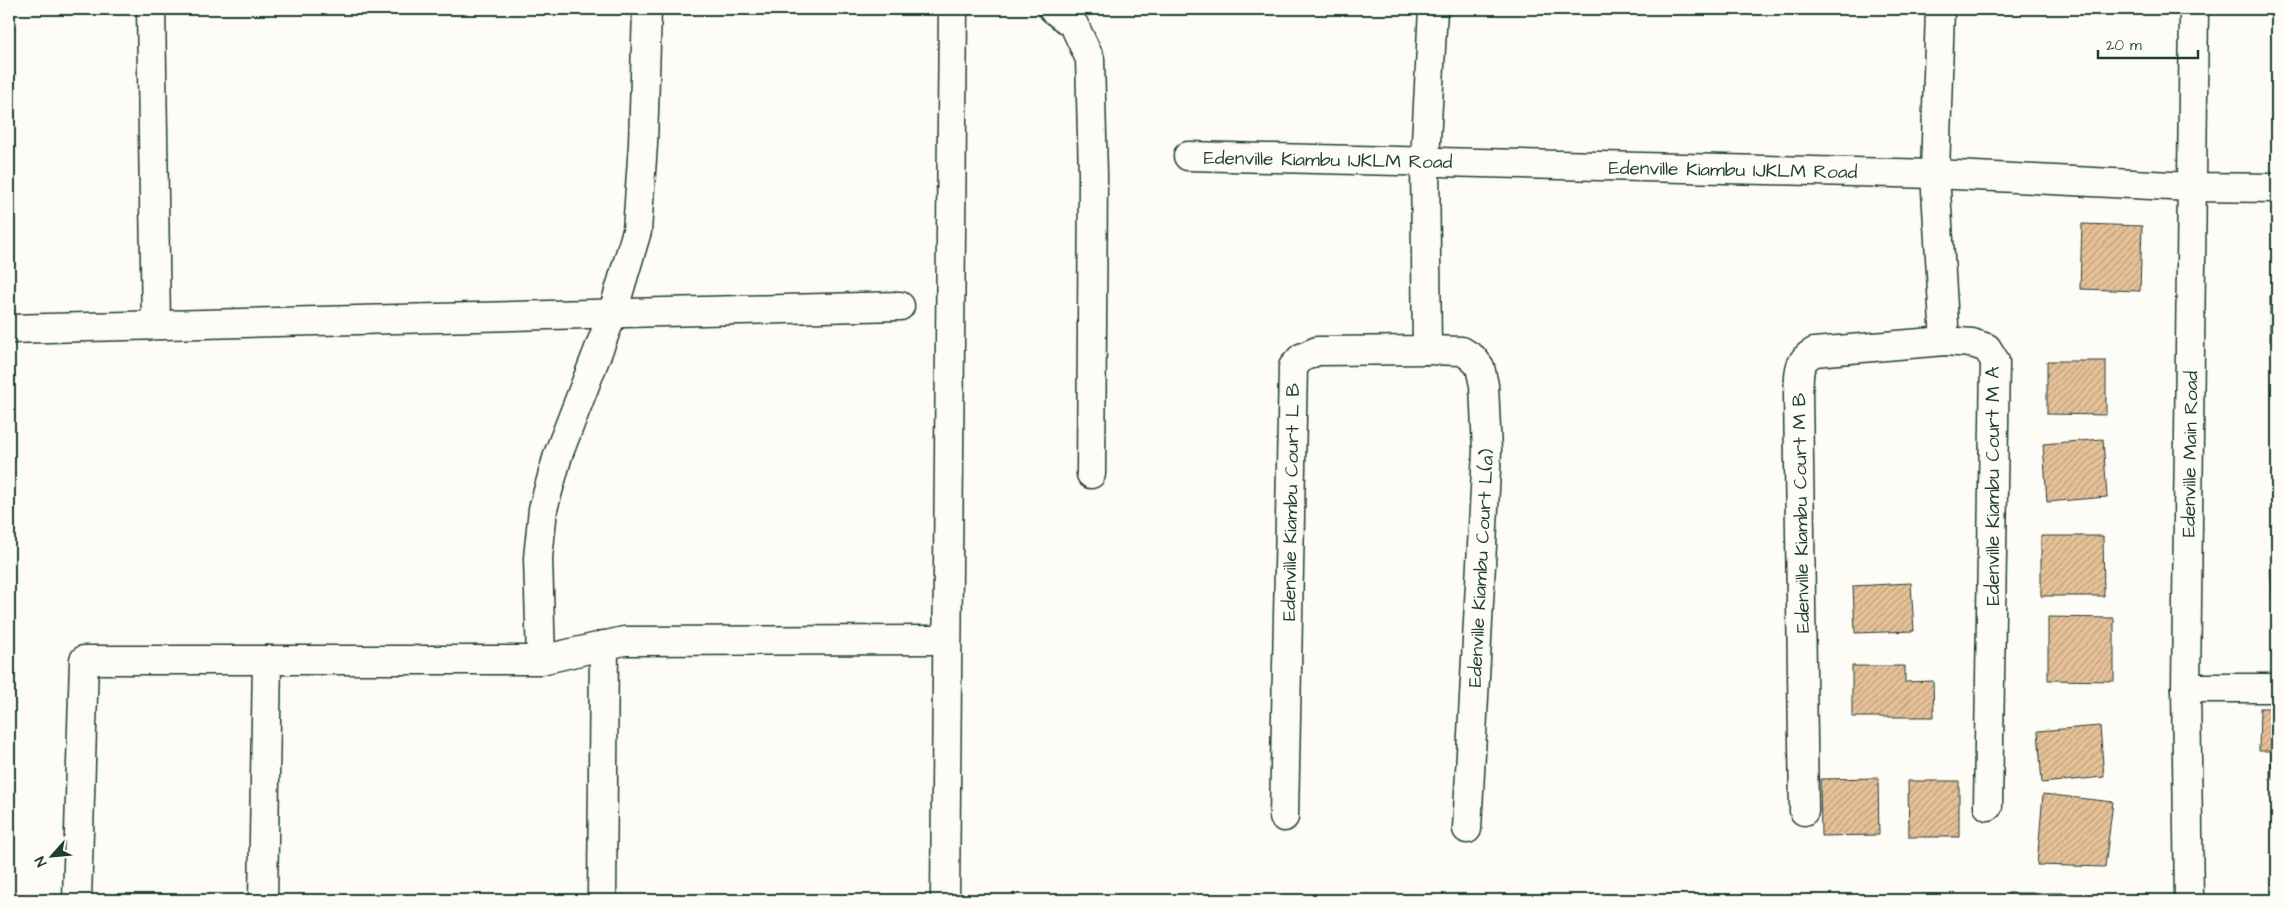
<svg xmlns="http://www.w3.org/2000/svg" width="2286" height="909" font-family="'Architects Daughter',sans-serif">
<defs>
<pattern id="building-hatch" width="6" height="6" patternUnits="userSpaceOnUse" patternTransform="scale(1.25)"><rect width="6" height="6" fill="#e7c198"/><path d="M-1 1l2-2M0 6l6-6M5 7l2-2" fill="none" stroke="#bb9e7d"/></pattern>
</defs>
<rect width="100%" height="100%" fill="#fdfcf7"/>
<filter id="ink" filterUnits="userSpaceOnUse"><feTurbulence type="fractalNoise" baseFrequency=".02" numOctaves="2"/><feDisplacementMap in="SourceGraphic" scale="10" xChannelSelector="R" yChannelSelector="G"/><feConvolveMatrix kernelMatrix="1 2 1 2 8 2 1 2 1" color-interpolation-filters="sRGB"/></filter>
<g filter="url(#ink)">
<!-- building -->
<g fill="url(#building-hatch)" stroke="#1f3d34">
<polygon points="2095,9 2138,9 2096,16"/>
<polygon points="2082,224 2142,226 2140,291 2080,289"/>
<rect x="2270" y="295" width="7" height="46"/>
<polygon points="2047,361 2106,361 2106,415 2047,414"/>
<polygon points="2103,439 2107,497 2047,502 2043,444"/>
<polygon points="2276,480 2277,480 2277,532 2275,532"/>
<polygon points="2041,536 2103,536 2104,596 2041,596"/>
<polygon points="2277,563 2277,620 2274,621 2270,564"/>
<polygon points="1911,583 1914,631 1855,633 1853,586"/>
<polygon points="2048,617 2114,618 2114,681 2048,680"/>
<polygon points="1852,666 1905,666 1905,682 1933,681 1934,717 1852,717"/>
<polygon points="2260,708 2277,708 2277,779 2270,779 2271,751 2259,751"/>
<polygon points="2100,726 2104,777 2042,783 2038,731"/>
<polygon points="1878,778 1879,835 1821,836 1820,779"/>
<polygon points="1908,781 1959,781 1959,837 1909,837"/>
<polygon points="2043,794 2113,802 2105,867 2037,865"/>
<polygon points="2277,812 2277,863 2273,863"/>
<rect x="2008" y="893" width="55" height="7"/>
</g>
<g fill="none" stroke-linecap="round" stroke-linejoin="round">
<defs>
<g id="street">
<polyline points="151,9 156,324"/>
<polyline points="1053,9 1074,25 1090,59 1093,175 1091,474"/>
<polyline points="1940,9 1935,174 1945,341 1972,343 1987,348 1995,361 1988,806"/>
<polyline points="1188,156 1935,174 2191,187 2277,188"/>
<polyline points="9,329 900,306"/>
<polyline points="1427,350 1462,351 1473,358 1480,367 1484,385 1487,451 1467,829"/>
<polyline points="541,660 538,558 543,509 558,455 612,315 637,231 643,144 647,9"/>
<polyline points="2186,688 2277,688"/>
<path d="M1804,811L1798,393C1800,374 1796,362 1814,352L1945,341"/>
<polyline points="1284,817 1293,367 1301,358 1317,351 1427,350 1425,161 1433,9"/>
<polyline points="77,900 84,660 541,660 624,641 946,640"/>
<polyline points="263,900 267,660"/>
<polyline points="602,900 604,645"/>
<polyline points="945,900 953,9"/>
<polyline points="2189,900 2186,688 2194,9"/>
</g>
</defs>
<!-- street casing -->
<use href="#street" stroke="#1f3d34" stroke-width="31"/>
<!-- street -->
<use href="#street" stroke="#fdfcf7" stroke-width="28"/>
</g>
</g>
<g text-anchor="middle" stroke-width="4" stroke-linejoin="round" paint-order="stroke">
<!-- street labels -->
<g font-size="19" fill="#1f3d34" stroke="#fdfcf7">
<text transform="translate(1328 159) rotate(1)" y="7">Edenville Kiambu IJKLM Road</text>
<text transform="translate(1733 169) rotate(1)" y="7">Edenville Kiambu IJKLM Road</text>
<text transform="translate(2189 454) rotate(-89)" y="7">Edenville Main Road</text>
<text transform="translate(1992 486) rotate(-90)" y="7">Edenville Kiambu Court M A</text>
<text transform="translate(1290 502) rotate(-89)" y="7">Edenville Kiambu Court L B</text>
<text transform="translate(1800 513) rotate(-91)" y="7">Edenville Kiambu Court M B</text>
<text transform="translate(1480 568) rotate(-87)" y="7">Edenville Kiambu Court L(a)</text>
</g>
</g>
<!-- margin -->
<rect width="2286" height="909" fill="none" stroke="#fdfcf7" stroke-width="30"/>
<rect x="15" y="15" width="2256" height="879" fill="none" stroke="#1f3d34" stroke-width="2" filter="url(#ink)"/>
<!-- north arrow -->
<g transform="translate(52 856) rotate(243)" stroke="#fdfcf7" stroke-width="4" paint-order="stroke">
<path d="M0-4L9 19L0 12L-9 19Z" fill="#1f3d34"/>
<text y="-8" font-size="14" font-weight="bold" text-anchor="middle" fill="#1f3d34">N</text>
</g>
<!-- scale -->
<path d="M2098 50v8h100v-8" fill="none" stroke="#1f3d34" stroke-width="2.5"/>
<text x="2106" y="50" font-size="15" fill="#1f3d34" stroke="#fdfcf7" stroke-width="4" paint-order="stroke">20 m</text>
</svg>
